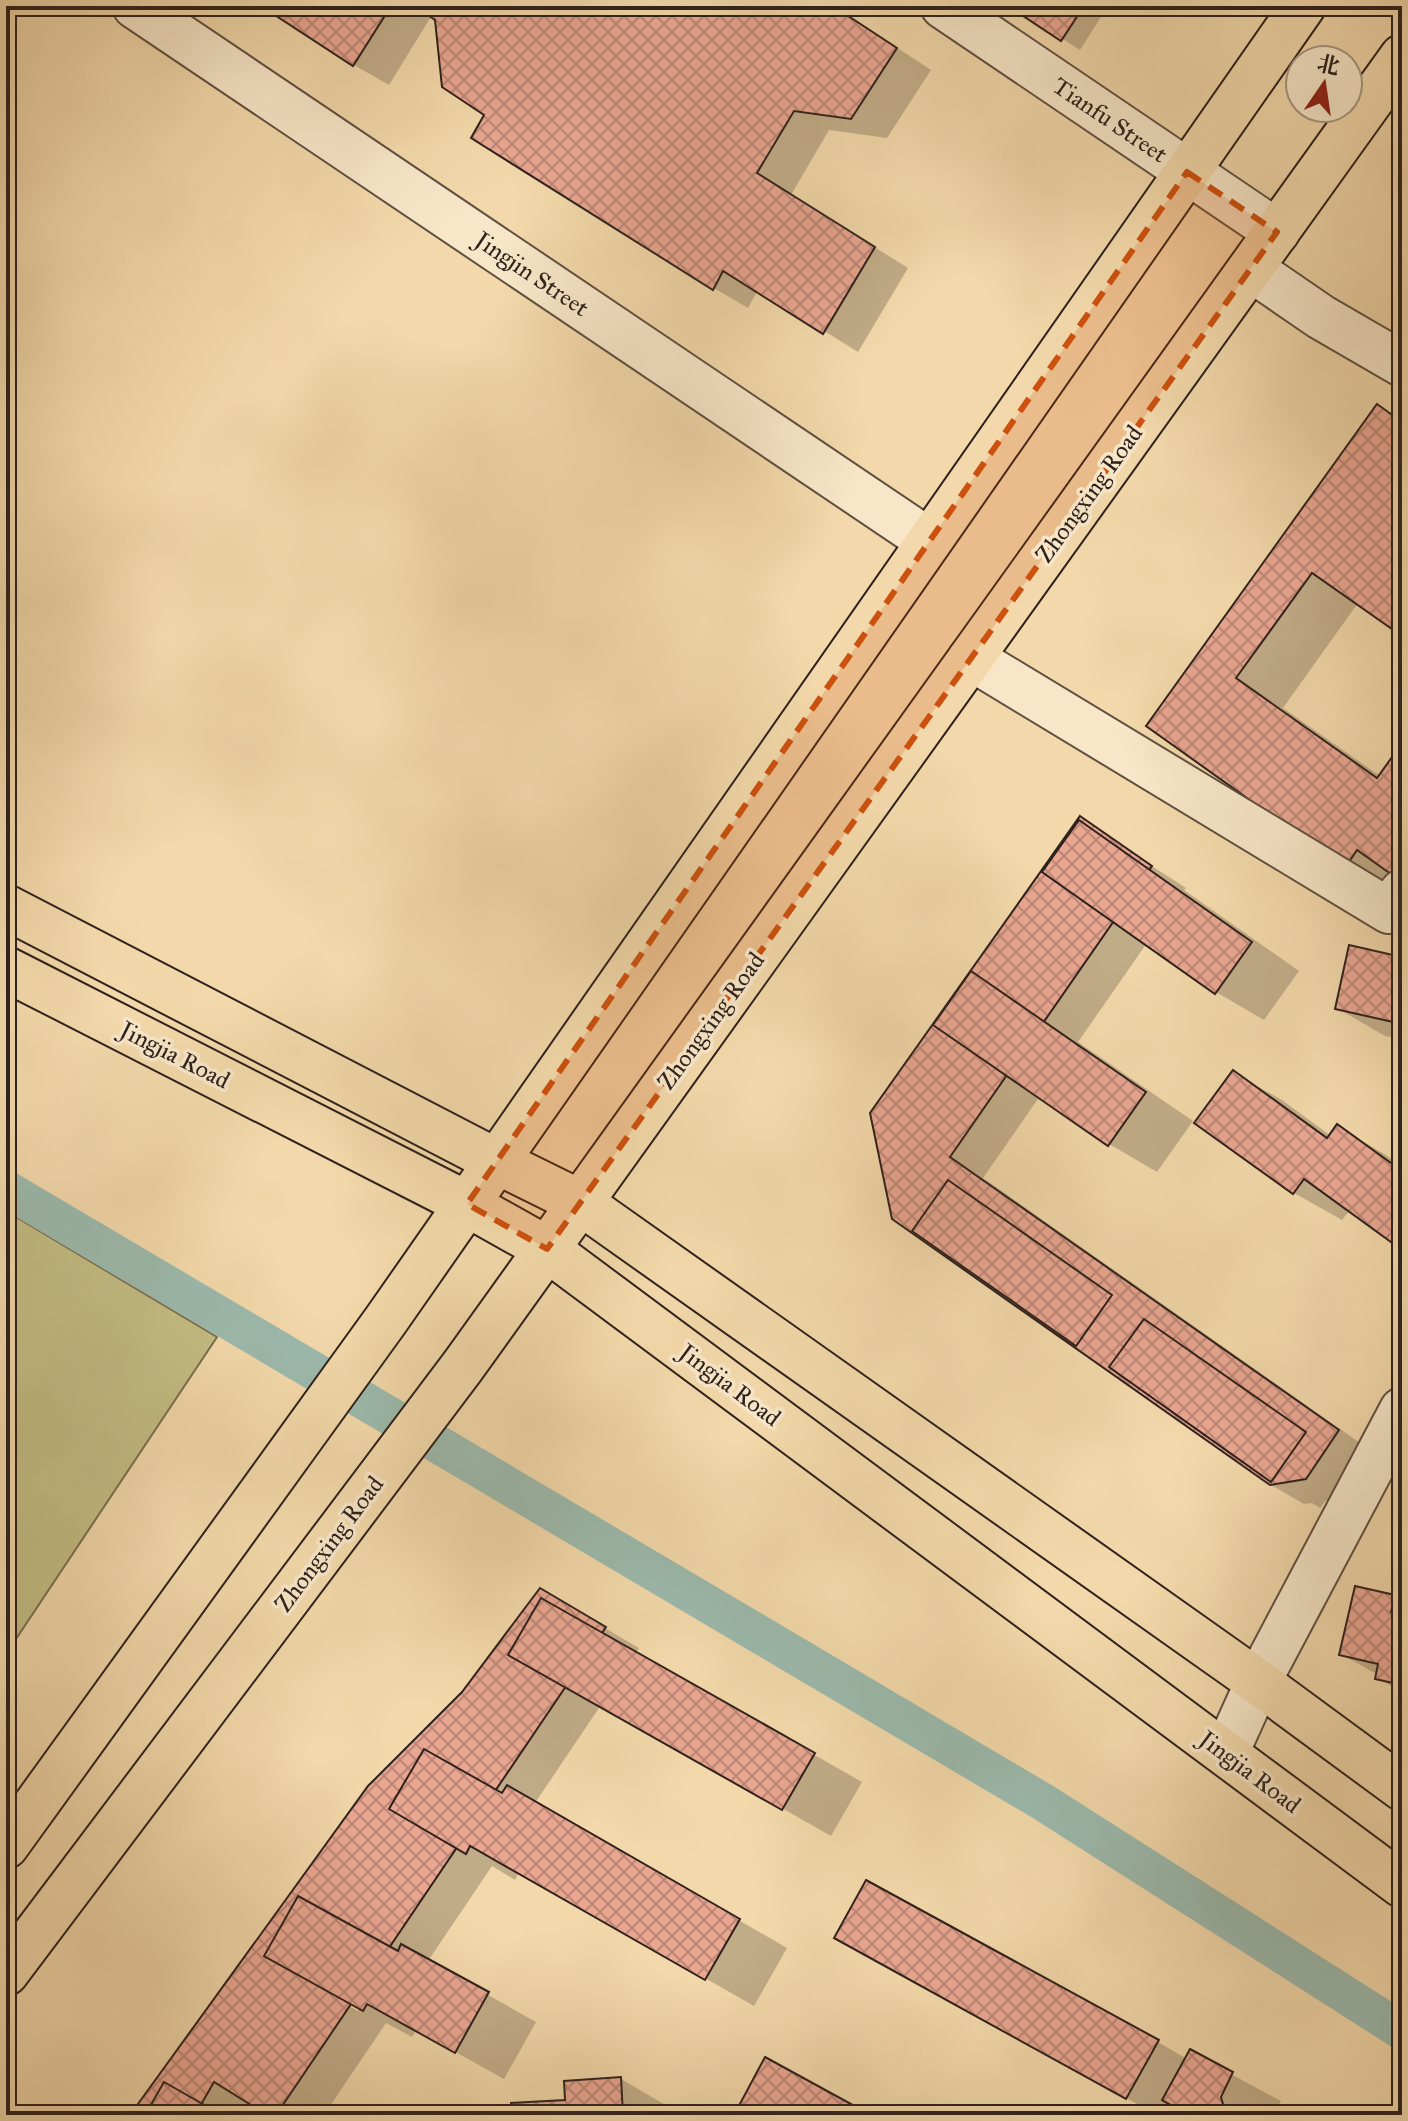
<svg xmlns="http://www.w3.org/2000/svg" width="1408" height="2121" font-family="'IM FELL Great Primer','Noto Serif SC',serif">
<defs>
<pattern id="building-cross-hatch" width="8" height="8" patternUnits="userSpaceOnUse" patternTransform="scale(2)"><rect width="8" height="8" fill="#e9a691"/><path d="M0 0l8 8M0 8l8-8" fill="none" stroke="#bd8776"/></pattern>
</defs>
<rect width="100%" height="100%" fill="#f2d8aa"/>
<filter id="stains"><feTurbulence type="fractalNoise" baseFrequency=".0025" numOctaves="4"/><feColorMatrix values="0 0 0 0 .2 0 0 0 0 .09 0 0 0 0 .02 0 0 0 .5 -.17"/></filter>
<radialGradient id="worn" r=".72"><stop offset=".6" stop-color="#630" stop-opacity="0"/><stop offset="1" stop-color="#630" stop-opacity=".3"/></radialGradient>
<!-- pitch -->
<polygon fill="#c3bc83" stroke="#786e50" stroke-width="2" points="6,1211 217,1337 6,1654"/>
<!-- shadow -->
<g fill="#0003" fill-rule="evenodd">
<polygon points="265,6 834,6 931,70 887,138 829,130 791,195 908,268 858,352 758,290 748,308 714,288 487,114 437,19 432,15 389,85 354,65"/>
<polygon points="1011,6 1108,6 1080,50"/>
<polygon points="1377,407 1402,421 1402,634 1358,603 1283,708 1380,776 1402,746 1402,883 1394,894 1148,725"/>
<polygon points="1141,859 1186,888 1184,890 1299,971 1264,1020 1216,992 1147,943 1078,1042 1193,1121 1157,1172 1109,1144 1040,1096 983,1178 1373,1452 1341,1498 1325,1501 1320,1508 1312,1503 1304,1504 1271,1485 1273,1481 894,1218"/>
<polygon points="1402,959 1402,1039 1385,1036 1337,1008"/>
<polygon points="1234,1073 1282,1100 1331,1136 1338,1127 1386,1155 1402,1167 1402,1248 1350,1210 1342,1220 1294,1193"/>
<path d="M540,1590L639,1648L636,1653L862,1782L831,1836L601,1705L535,1803L787,1948L754,2006L519,1872L515,1880L492,1866L428,1961L536,2022L504,2079L416,2030L412,2037L386,2023L324,2115H271L249,2101L241,2115H133L464,1693ZM311,1985L360,2007L358,2011Z"/>
<polygon points="1394,1597 1402,1601 1402,1692 1377,1678 1378,1675 1341,1654"/>
<polygon points="885,1965 1158,2042 1187,2059 1190,2052 1281,2101 1274,2115 1191,2115 1183,2110 1180,2115 1157,2115"/>
<polygon points="621,2079 669,2107 669,2115 514,2115 567,2102"/>
</g>
<g fill="none" stroke-linecap="round" stroke-linejoin="round">
<!-- canal -->
<polyline stroke="#9bb9ac" stroke-width="38" points="6,1189 1043,1802 1402,2031"/>
</g>
<!-- building -->
<g fill="url(#building-cross-hatch)" stroke="#2e211c" stroke-width="2">
<polygon points="261,6 391,6 353,66"/>
<polygon points="414,6 833,6 897,48 851,119 794,111 757,173 875,247 823,334 723,271 713,290 471,138 484,115 442,87 435,20"/>
<polygon points="1008,6 1084,6 1061,41"/>
<polygon points="1377,404 1402,422 1402,636 1312,573 1236,678 1377,778 1402,743 1402,868 1395,877 1357,850 1345,868 1146,726"/>
<polygon points="1080,816 1152,866 950,1157 1339,1430 1306,1479 1270,1485 892,1219 870,1113"/>
<polygon points="1079,820 1252,942 1215,994 1042,872"/>
<polygon points="1349,945 1402,957 1402,1024 1335,1009"/>
<polygon points="971,971 1146,1092 1108,1146 933,1025"/>
<polygon points="1233,1070 1327,1138 1337,1124 1402,1171 1402,1250 1304,1179 1293,1194 1194,1123"/>
<polygon points="948,1180 1112,1295 1076,1346 912,1231"/>
<polygon points="1144,1319 1306,1432 1271,1482 1109,1367"/>
<polygon points="1355,1586 1395,1595 1391,1612 1402,1615 1402,1685 1375,1679 1378,1664 1339,1655"/>
<polygon points="540,1588 606,1627 276,2115 267,2115 214,2082 195,2115 130,2115 368,1786 462,1692"/>
<polygon points="541,1598 815,1753 782,1810 508,1655"/>
<polygon points="424,1749 502,1793 507,1785 740,1919 705,1980 470,1846 466,1854 389,1809"/>
<polygon points="866,1880 1159,2040 1126,2099 834,1938"/>
<polygon points="298,1896 398,1951 401,1944 489,1992 455,2053 367,2004 363,2011 264,1956"/>
<polygon points="1190,2049 1233,2072 1221,2097 1226,2115 1189,2115 1162,2100"/>
<polygon points="765,2057 871,2115 734,2115"/>
<polygon points="621,2077 623,2115 512,2115 511,2103 565,2100 564,2081"/>
<polygon points="164,2082 222,2115 145,2115"/>
</g>
<g fill="none" stroke-linecap="round" stroke-linejoin="round">
<defs>
<g id="minor">
<polyline points="135,6 929,541"/>
<polyline points="943,6 1277,232"/>
<polyline points="1251,269 1321,317 1402,364"/>
<polyline points="971,658 1389,911 1402,892"/>
<polyline points="1226,1753 1258,1682 1402,1410"/>
</g>
<g id="major">
<polyline points="6,907 496,1161 581,1203 1258,1682 1402,1788"/>
<polyline points="6,969 467,1204 547,1249 1402,1885"/>
<polyline points="6,1846 386,1320 1303,6"/>
<polyline points="6,1973 463,1366 1402,57"/>
</g>
</defs>
<!-- minor casing -->
<use href="#minor" stroke="#5f4f40" stroke-width="48"/>
<!-- major casing -->
<use href="#major" stroke="#2e211c" stroke-width="48"/>
<!-- minor -->
<use href="#minor" stroke="#f7e6c8" stroke-width="44"/>
<!-- major -->
<use href="#major" stroke="#f2d8aa" stroke-width="44"/>
</g>
<!-- marked area -->
<path fill="#cc510e" fill-opacity="0.2" stroke="#cc510e" stroke-width="6" stroke-dasharray="16 10" stroke-linejoin="round" d="M1187,172L1277,232L547,1249L467,1204Z"/>
<g text-anchor="middle" stroke-width="7" stroke-linejoin="round" paint-order="stroke">
<!-- street labels -->
<g font-size="24" fill="#2e211c" stroke="#f7e6c8">
<text transform="translate(1110 120) rotate(34)" y="8">Tianfu Street</text>
<text transform="translate(532 274) rotate(34)" y="8">Jingjin Street</text>
<text transform="translate(1089 494) rotate(-54)" y="8">Zhongxing Road</text>
<text transform="translate(711 1021) rotate(-54)" y="8">Zhongxing Road</text>
<text transform="translate(175 1055) rotate(27)" y="8">Jingjia Road</text>
<text transform="translate(730 1385) rotate(37)" y="8">Jingjia Road</text>
<text transform="translate(329 1544) rotate(-53)" y="8">Zhongxing Road</text>
<text transform="translate(1250 1772) rotate(37)" y="8">Jingjia Road</text>
</g>
</g>
<!-- margin -->
<rect width="1408" height="2121" fill="none" stroke="#f2d8aa" stroke-width="32"/>
<rect x="8" y="8" width="1392" height="2105" fill="none" stroke="#2e211c" stroke-width="4"/>
<rect x="16" y="16" width="1376" height="2089" fill="none" stroke="#2e211c" stroke-width="2"/>
<!-- north arrow -->
<g transform="translate(1324 84) rotate(13)"><circle r="38" fill="#f7e6c8" stroke="#a79783" stroke-width="2"/>
<path d="M0-6L14 30L0 20L-14 30Z" fill="#8f2418"/>
<text y="-12" font-size="22" font-weight="bold" text-anchor="middle" fill="#2e211c">北</text>
</g>
<rect width="100%" height="100%" filter="url(#stains)"/>
<rect width="100%" height="100%" fill="url(#worn)"/>
</svg>
